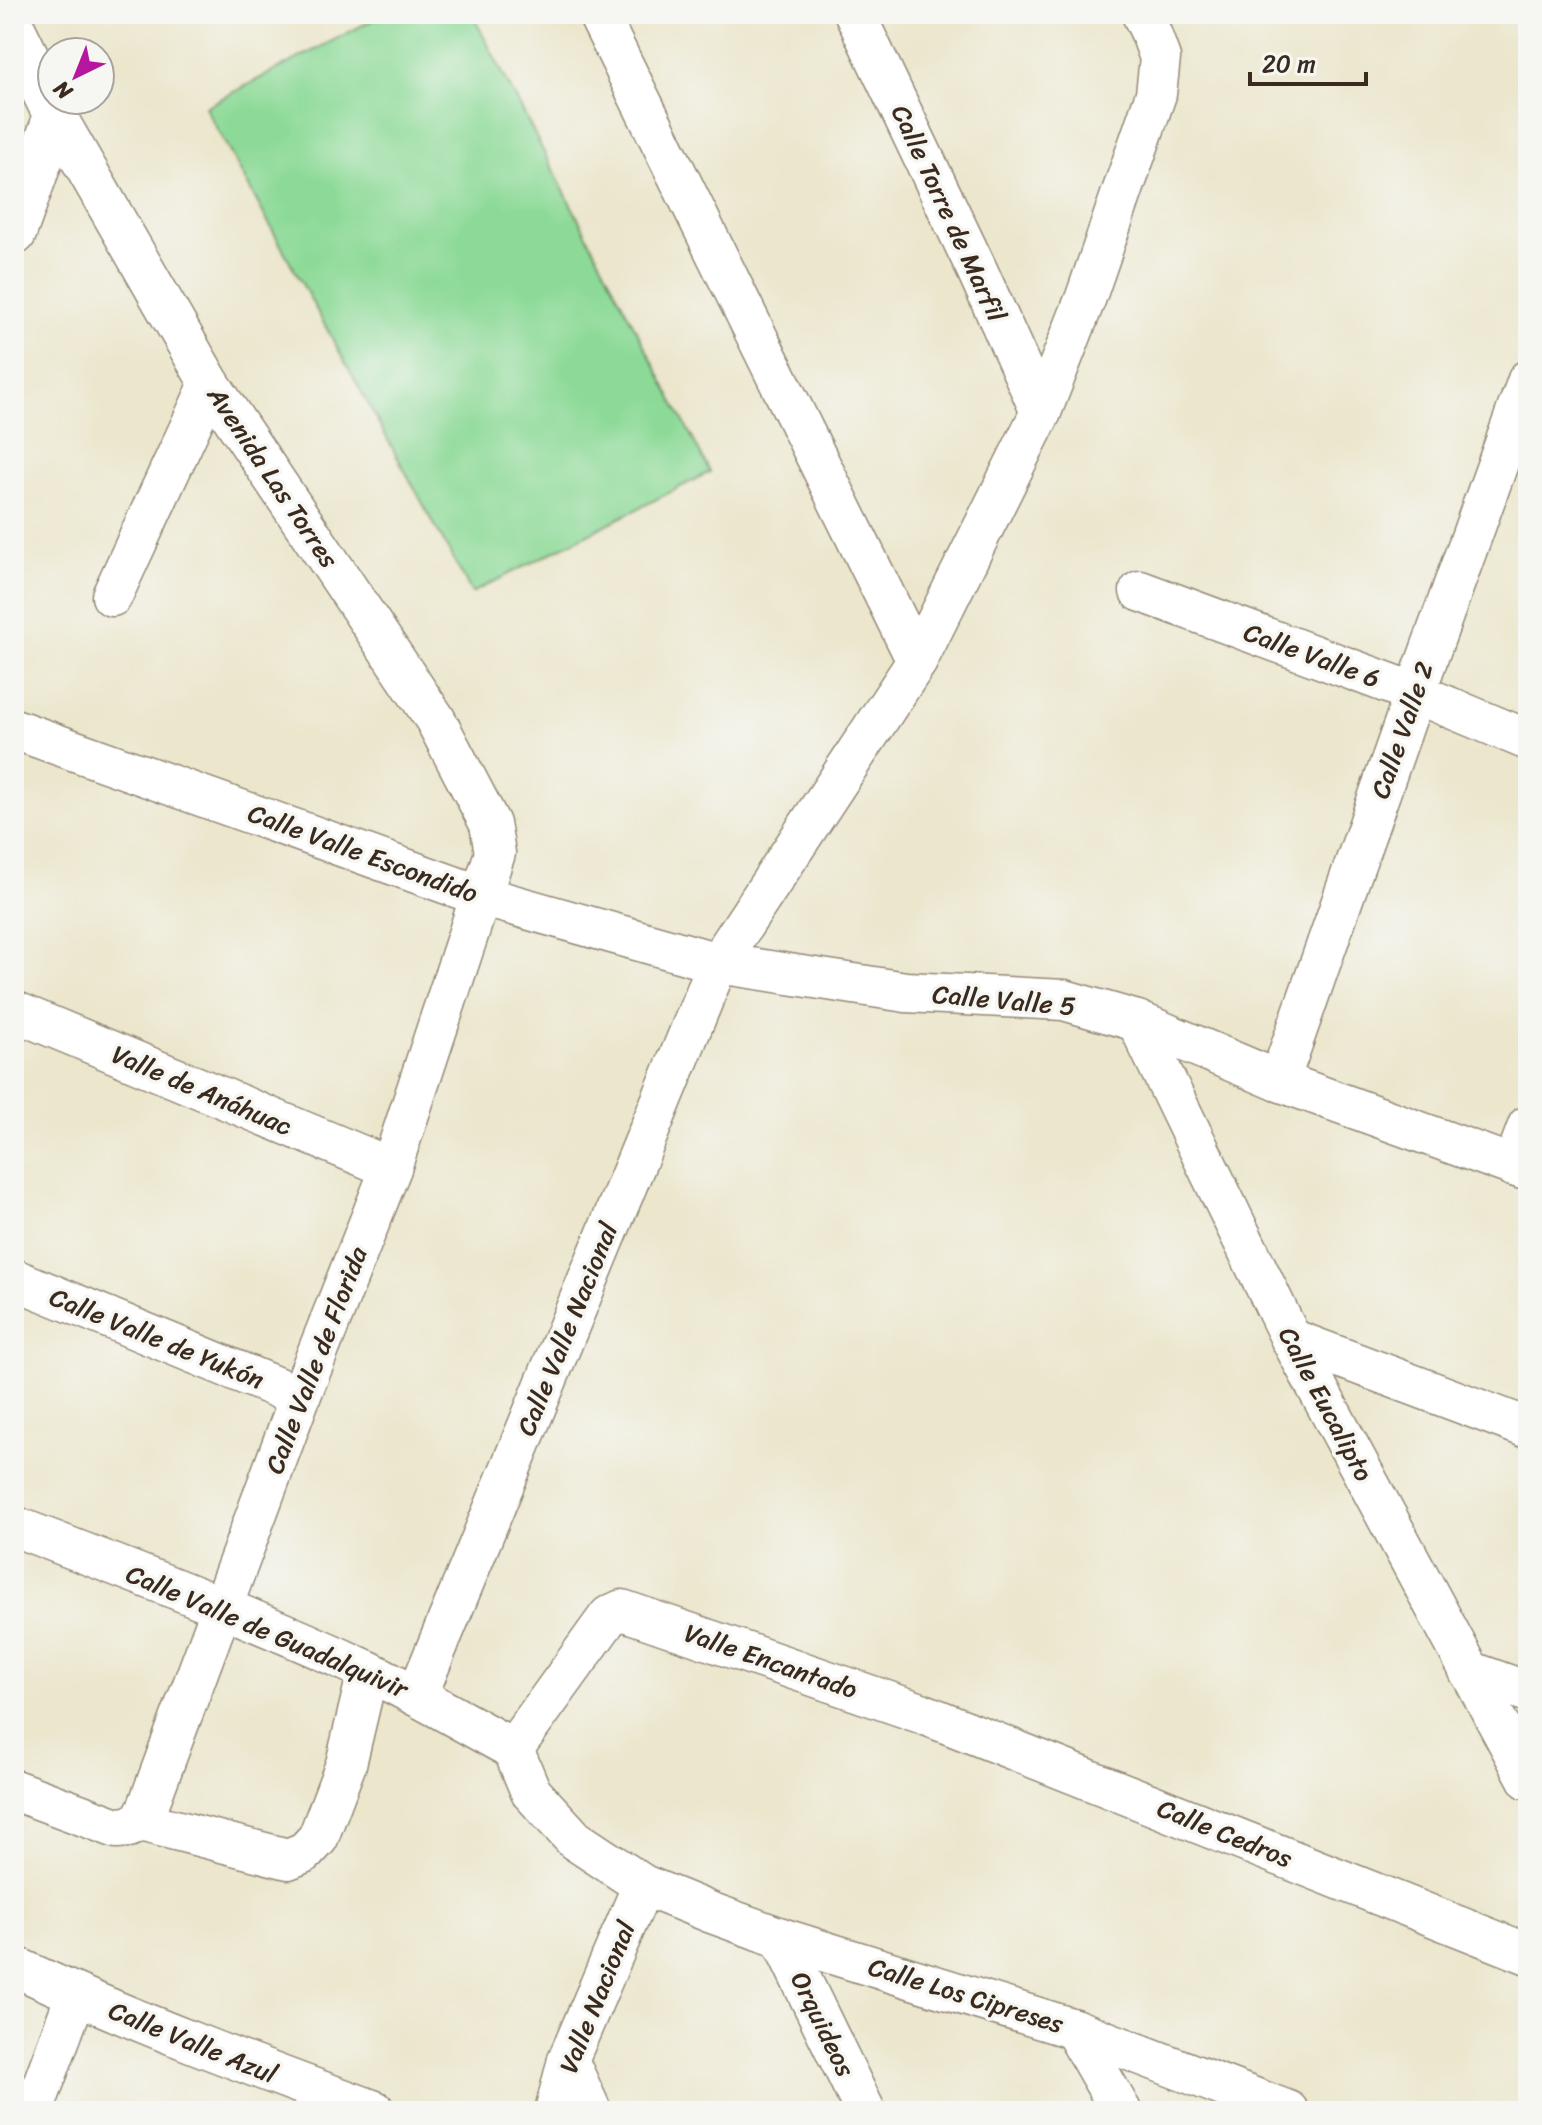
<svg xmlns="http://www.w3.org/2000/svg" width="1542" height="2125" font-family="Sriracha,sans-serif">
<rect width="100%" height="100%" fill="#f6f6f2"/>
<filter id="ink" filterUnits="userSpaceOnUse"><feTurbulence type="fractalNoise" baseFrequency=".0125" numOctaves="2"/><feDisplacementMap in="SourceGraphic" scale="16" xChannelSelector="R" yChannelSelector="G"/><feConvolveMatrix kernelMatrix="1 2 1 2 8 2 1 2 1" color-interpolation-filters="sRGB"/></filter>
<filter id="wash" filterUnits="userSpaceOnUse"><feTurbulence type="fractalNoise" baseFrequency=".006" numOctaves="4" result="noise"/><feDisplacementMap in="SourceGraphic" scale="32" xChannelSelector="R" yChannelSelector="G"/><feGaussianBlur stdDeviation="1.8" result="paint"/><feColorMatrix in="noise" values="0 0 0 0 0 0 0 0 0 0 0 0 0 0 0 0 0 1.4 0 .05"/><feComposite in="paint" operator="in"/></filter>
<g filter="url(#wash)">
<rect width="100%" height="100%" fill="#ebe6cc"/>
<!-- garden -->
<polygon fill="#8dda98" stroke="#64825b" stroke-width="2" points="384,14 472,14 710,472 472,593 205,107"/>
</g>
<g filter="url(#ink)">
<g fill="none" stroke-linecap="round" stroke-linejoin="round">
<defs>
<g id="minor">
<polyline points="598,14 917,661"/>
<polyline points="855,14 977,270 1041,412"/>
<polyline points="56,116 210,384 435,719 490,824 495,853 391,1168 300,1397 147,1809 140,1821"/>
<polyline points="1140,591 1415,693 1528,740"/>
<polyline points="112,596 210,384"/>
<polyline points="14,729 481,896 718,963 906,992 1064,1000 1137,1021 1279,1081 1528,1171"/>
<polyline points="14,1011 391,1168"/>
<polyline points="1137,1021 1291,1339 1528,1779"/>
<polyline points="1279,1081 1415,693 1528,380"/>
<polyline points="1513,1166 1528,1126"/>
<polyline points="14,1279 300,1397"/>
<polyline points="1291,1339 1528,1428"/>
<path d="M14,1526C133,1572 253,1617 368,1671C418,1695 465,1723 513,1749"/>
<polyline points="1469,1671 1528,1692"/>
<polyline points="417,1696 718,963 917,661 1041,412 1086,297 1156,94 1160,58 1151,33 1142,14"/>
<polyline points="14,1790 117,1828 129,1827 140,1821"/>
<polyline points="140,1821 288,1859 305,1852 318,1838 346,1764 368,1671"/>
<polyline points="781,1938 865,2111"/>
<path d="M14,1966C131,2021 254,2067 375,2111"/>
<polyline points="1074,2029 1121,2111"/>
<polyline points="568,2060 591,2111"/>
<polyline points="33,2111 76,1995"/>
<polyline points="555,2111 568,2060 643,1885"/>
<polyline points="1288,2111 1074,2029 781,1938 712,1913 643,1885 575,1840 531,1792 513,1749 609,1616 622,1610 921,1713 1528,1954"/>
</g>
<polyline id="tertiary" points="14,31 56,116 14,233"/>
</defs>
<!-- minor casing -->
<use href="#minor" stroke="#938875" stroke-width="43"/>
<!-- tertiary casing -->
<use href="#tertiary" stroke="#938875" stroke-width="47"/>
<!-- minor -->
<use href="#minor" stroke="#fff" stroke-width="40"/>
<!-- tertiary -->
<use href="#tertiary" stroke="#fff" stroke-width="44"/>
</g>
</g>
<g text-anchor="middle" stroke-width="7" stroke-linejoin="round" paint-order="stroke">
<!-- street labels -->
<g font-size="26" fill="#3b2a1e" stroke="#f6f6f2">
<text transform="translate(949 213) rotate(65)" y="9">Calle Torre de Marfil</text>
<text transform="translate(273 477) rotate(56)" y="9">Avenida Las Torres</text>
<text transform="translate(1312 655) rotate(20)" y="9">Calle Valle 6</text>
<text transform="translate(1402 730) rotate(-71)" y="9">Calle Valle 2</text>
<text transform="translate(363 853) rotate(20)" y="9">Calle Valle Escondido</text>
<text transform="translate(1004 1000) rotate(5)" y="9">Calle Valle 5</text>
<text transform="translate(202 1090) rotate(23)" y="9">Valle de Anáhuac</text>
<text transform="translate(567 1329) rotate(-68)" y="9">Calle Valle Nacional</text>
<text transform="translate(157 1338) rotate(22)" y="9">Calle Valle de Yukón</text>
<text transform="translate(316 1360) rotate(-69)" y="9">Calle Valle de Florida</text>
<text transform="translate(1326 1404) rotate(62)" y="9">Calle Eucalipto</text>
<text transform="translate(267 1631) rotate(23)" y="9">Calle Valle de Guadalquivir</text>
<text transform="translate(771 1661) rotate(19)" y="9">Valle Encantado</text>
<text transform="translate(1225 1833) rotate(22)" y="9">Calle Cedros</text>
<text transform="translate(966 1995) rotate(17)" y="9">Calle Los Cipreses</text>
<text transform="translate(597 1997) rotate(-68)" y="9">Valle Nacional</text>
<text transform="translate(823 2024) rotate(64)" y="9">Orquideos</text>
<text transform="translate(193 2042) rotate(22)" y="9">Calle Valle Azul</text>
</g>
</g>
<!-- margin -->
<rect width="1542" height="2125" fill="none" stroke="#f6f6f2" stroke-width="48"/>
<!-- north arrow -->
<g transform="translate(76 76) rotate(223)"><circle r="38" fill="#f6f6f2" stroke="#aba49d" stroke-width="2"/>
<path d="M0-6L14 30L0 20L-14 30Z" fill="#b5179e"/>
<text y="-12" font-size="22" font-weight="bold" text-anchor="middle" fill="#3b2a1e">N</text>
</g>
<!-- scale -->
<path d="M1250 72v12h116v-12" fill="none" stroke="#3b2a1e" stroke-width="4"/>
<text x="1262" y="72" font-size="24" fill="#3b2a1e" stroke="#f6f6f2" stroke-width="6" paint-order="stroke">20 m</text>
</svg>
